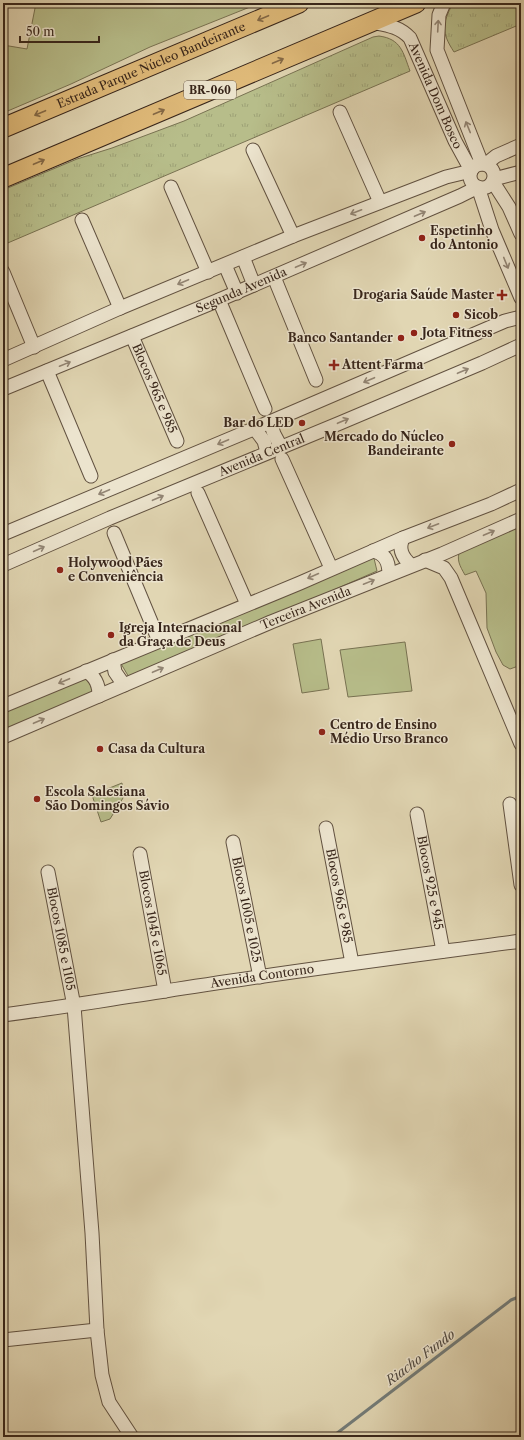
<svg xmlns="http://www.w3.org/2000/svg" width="524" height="1440" font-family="'Libre Caslon Text',serif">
<defs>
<pattern id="grass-tufts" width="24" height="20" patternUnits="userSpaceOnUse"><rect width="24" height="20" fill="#b7bd8a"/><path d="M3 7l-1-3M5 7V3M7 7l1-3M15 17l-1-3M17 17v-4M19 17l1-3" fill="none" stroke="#9ea276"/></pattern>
</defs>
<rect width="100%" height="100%" fill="#e1d6b3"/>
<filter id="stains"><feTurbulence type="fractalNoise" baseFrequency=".005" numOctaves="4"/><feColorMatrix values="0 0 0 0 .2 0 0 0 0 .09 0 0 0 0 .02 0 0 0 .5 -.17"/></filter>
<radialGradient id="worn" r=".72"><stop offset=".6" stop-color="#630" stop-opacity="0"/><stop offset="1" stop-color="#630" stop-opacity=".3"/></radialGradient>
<!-- grass -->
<g fill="url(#grass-tufts)" stroke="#787252">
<path d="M453,3H521V24L454,52C441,32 442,24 453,3Z"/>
<path d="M379,36C401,39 403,52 410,71L3,245V190L77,159L112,148L184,121L373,37Z"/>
</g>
<!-- green -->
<g fill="#b7bd8a" stroke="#787252">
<polygon points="36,3 260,3 150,47 71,84 3,113 3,45 27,49"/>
<path d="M521,524V665L510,669L503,665L496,652L487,628L486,593L476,571L465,575C460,566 456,560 460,550Z"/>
<polygon points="373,554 377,571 130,679 120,662"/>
<polygon points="321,639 329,689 302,693 293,644"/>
<polygon points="405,642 412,691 348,697 340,650"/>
<polygon points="86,674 93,692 3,730 3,709"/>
<polygon points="122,783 123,798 110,819 101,822 92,795"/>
</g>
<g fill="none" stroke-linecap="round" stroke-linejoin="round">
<!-- stream -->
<polyline stroke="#737c79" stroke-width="3" points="332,1437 511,1300 521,1296"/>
<defs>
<g id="minor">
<polyline points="444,3 439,15 437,50 482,164"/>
<path id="s1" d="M371,22C386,25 399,26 410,38L455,141L467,163L472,169"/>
<polyline points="340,112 380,202"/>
<polyline points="253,150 293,236"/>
<polyline points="486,164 496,156 521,145"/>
<circle cx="482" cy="176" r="12"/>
<polyline points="494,179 521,172"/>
<polyline points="493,182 509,207 521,234"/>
<polyline points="171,187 208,272"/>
<polyline points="82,220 120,308"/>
<polyline points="243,257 254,285"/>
<polyline points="225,265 237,293"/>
<polyline points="3,272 34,347"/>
<polyline points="274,277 316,380"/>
<polyline points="219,300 265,409"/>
<path id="s2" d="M132,336L177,441"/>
<polyline points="3,360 120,308 293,236 446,177 471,171"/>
<polyline points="47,371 91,476"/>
<path id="s3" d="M3,389L219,300L460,196L478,187L492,230L521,298"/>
<polyline points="270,422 274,434 281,447"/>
<polyline points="255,429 264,441 267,452"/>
<polyline points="282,459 331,568"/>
<polyline points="198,493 247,604"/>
<polyline points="114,533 159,641"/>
<polyline points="3,534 270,422 505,321 521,317"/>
<path d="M403,538C398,549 402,557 411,565"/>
<path d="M373,551C385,553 389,562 389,574"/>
<polyline points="425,560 444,568 451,578 521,744"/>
<path id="s4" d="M3,565L110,518L340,423L482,363L521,345"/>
<polyline points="113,660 115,672 124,685"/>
<path d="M86,671C96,677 99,685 99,696"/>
<polyline points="3,706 300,583 403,538 491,504 521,490"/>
<path id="s5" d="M3,737L271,622L442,554L521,519"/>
<polyline points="510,804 521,885"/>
<path id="s6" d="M417,814L443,951"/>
<path id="s7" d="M326,828L352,963"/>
<path id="s8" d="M233,842L260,977"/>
<path id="s9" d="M140,854L165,991"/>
<path id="s10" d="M48,872L74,1006L92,1233L97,1330L102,1375L109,1402L132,1437"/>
<path id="s11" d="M3,1015C57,1008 111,999 165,991C283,972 402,957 521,941"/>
<polyline points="3,1340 97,1330"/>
</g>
<g id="highway">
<path id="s12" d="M3,128L299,3"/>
<polyline points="3,178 416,3"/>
</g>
</defs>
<!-- minor casing -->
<use href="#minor" stroke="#625241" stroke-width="15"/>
<!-- highway casing -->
<use href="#highway" stroke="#38261b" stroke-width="21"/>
<!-- minor -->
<use href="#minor" stroke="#ece4ce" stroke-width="13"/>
<!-- highway -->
<use href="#highway" stroke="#e0bb7a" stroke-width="19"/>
</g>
<!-- one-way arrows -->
<defs><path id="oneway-shaft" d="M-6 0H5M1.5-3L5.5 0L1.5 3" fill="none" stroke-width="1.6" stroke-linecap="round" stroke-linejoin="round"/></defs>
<g stroke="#846946">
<use href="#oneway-shaft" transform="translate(263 18) rotate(157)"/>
<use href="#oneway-shaft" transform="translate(278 61) rotate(-23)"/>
<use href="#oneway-shaft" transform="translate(159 112) rotate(-23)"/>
<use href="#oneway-shaft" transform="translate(40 113) rotate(157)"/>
<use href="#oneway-shaft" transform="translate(39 162) rotate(-23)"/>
</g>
<g stroke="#928574">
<use href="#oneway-shaft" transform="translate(438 26) rotate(-87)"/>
<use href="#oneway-shaft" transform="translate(468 127) rotate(-112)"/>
<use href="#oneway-shaft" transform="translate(356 212) rotate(159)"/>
<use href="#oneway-shaft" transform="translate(420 214) rotate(-23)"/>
<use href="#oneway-shaft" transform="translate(506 263) rotate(68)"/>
<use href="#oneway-shaft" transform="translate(301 265) rotate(-23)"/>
<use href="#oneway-shaft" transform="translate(183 282) rotate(157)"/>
<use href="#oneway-shaft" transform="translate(65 364) rotate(-22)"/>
<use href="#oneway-shaft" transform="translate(463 371) rotate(-23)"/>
<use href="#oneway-shaft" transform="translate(369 380) rotate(157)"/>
<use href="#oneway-shaft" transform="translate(343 421) rotate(-23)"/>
<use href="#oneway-shaft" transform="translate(223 442) rotate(157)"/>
<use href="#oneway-shaft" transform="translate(104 492) rotate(157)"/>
<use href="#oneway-shaft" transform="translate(158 498) rotate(-23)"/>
<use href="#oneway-shaft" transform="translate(433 526) rotate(159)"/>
<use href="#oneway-shaft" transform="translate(489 533) rotate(-23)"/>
<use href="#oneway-shaft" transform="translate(39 549) rotate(-24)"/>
<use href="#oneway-shaft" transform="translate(313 576) rotate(156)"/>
<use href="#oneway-shaft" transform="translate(369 582) rotate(-22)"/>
<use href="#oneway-shaft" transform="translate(158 670) rotate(-23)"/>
<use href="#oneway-shaft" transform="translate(64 681) rotate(157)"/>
<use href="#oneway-shaft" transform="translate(39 721) rotate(-23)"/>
</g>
<!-- markers -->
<g fill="#8f2418" stroke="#ece4ce" stroke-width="1.5">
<circle cx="422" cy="238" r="4"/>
<path d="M500 289h4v4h4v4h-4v4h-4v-4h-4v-4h4z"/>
<circle cx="456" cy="315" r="4"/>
<circle cx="414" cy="333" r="4"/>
<circle cx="401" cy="338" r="4"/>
<path d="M332 359h4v4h4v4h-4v4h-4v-4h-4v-4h4z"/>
<circle cx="302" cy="423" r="4"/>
<circle cx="452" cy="444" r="4"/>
<circle cx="60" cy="570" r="4"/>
<circle cx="111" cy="635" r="4"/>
<circle cx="322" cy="732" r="4"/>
<circle cx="100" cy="749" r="4"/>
<circle cx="37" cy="799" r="4"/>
</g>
<g text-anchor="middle" stroke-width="3" stroke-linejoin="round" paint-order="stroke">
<!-- shield labels -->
<rect fill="#ece4ce" stroke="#6e5f51" stroke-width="1" x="184" y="81" width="52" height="18" rx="3"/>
<g font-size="11" font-weight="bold" fill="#38261b">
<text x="210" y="94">BR-060</text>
</g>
<!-- street labels -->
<g font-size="12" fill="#38261b" stroke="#ece4ce">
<text dy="4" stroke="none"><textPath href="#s12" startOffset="161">Estrada Parque Núcleo Bandeirante</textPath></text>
<text dy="4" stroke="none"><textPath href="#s1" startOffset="106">Avenida Dom Bosco</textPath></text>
<text dy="4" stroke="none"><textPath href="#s3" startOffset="258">Segunda Avenida</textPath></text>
<text dy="4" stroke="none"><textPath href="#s2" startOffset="57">Blocos 965 e 985</textPath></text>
<text dy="4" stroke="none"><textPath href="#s4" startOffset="281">Avenida Central</textPath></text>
<text dy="4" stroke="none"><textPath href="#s5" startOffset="329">Terceira Avenida</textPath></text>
<text dy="4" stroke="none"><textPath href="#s6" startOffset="70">Blocos 925 e 945</textPath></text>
<text dy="4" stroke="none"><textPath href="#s7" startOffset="69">Blocos 965 e 985</textPath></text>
<text dy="4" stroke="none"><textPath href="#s8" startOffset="69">Blocos 1005 e 1025</textPath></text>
<text dy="4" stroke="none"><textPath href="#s9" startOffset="70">Blocos 1045 e 1065</textPath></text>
<text dy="4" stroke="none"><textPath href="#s10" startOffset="68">Blocos 1085 e 1105</textPath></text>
<text dy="4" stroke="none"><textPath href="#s11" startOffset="262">Avenida Contorno</textPath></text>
</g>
<!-- poi labels -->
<g font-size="12" font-weight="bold" fill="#38261b" stroke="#ece4ce" text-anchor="start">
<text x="430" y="235">Espetinho<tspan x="430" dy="14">do Antonio</tspan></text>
<text x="494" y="299" text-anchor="end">Drogaria Saúde Master</text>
<text x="464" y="319">Sicob</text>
<text x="422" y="337">Jota Fitness</text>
<text x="393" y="342" text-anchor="end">Banco Santander</text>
<text x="342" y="369">Attent Farma</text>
<text x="294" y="427" text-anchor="end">Bar do LED</text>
<text x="444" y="441" text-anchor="end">Mercado do Núcleo<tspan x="444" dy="14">Bandeirante</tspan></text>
<text x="68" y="567">Holywood Pães<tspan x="68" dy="14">e Conveniência</tspan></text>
<text x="119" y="632">Igreja Internacional<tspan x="119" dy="14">da Graça de Deus</tspan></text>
<text x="330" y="729">Centro de Ensino<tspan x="330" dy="14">Médio Urso Branco</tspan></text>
<text x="108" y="753">Casa da Cultura</text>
<text x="45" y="796">Escola Salesiana<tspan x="45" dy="14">São Domingos Sávio</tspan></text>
</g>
<!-- water labels -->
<g font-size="13" font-style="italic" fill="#504a42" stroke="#ece4ce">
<text transform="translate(420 1357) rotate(-37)" y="5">Riacho Fundo</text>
</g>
</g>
<!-- margin -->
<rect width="524" height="1440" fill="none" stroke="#e1d6b3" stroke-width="16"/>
<rect x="4" y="4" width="516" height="1432" fill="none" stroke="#38261b" stroke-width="2"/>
<rect x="8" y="8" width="508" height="1424" fill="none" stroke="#38261b"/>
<!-- scale -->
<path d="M20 36v6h79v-6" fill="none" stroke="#38261b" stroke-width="2"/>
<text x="26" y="36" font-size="12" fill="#38261b" stroke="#ece4ce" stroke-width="3" paint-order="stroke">50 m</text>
<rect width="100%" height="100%" filter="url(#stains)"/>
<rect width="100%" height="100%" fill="url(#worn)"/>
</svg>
